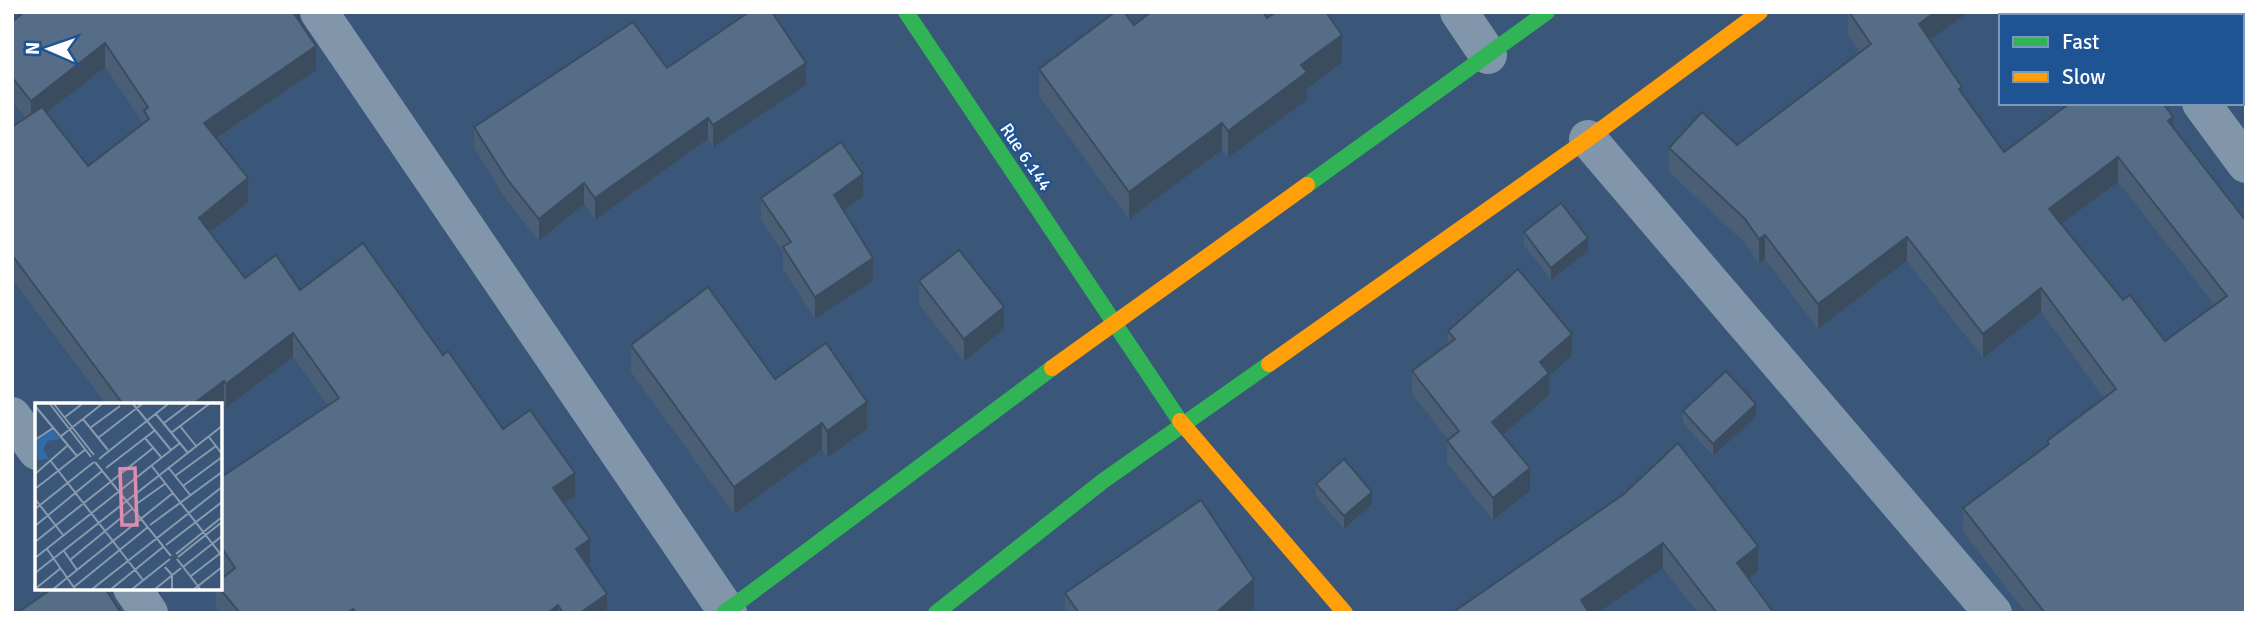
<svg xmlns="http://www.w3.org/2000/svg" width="2258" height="625" font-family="Signika,sans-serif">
<rect width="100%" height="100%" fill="#3a5779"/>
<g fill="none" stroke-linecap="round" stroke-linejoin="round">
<!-- street -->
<g stroke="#8296ab" stroke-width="38">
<polyline points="319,12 728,613"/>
<polyline points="1459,12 1488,55"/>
<polyline points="2134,12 2136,16"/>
<polyline points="2201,103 2246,164"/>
<polyline points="1588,139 1993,613"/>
<polyline points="12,416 37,451"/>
<polyline points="132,588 149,613"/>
</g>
<!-- fast -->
<g stroke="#30b455" stroke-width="16">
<polyline points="906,12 1180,421"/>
<polyline points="1307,185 1547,12"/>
<polyline points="724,613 1052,368"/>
<polyline points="936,613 1103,481 1269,364"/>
</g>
<!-- slow -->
<g stroke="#ff9f0a" stroke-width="16">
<polyline points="1269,364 1588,139 1760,12"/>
<polyline points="1052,368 1307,185"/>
<polyline points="1180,421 1345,613"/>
</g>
</g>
<!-- wall -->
<g fill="#4a5e75" fill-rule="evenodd">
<path d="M300,12L299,21L316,70L217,139L248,202L210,232L245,278L300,290L443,355L503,429L575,496L565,503L590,563L587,565L607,613H220L216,608V588H220L225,576L220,569V478L328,406L293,357L226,408L224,405L220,404H106L12,279V127L26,118L12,101V22ZM105,67L143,123L88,166L47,112Z"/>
<path d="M1848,12H1969L1930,40L1962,93L2004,152L2173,128L2246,221V613H2026L1963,532V508L2047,446V441L2104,398L2041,312L1983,358L1907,261L1818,329L1765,259L1759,264L1745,243L1669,172V148L1737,145L1860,52L1848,35ZM2118,182L2215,305L2165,341L2123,300L2061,224Z"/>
<polygon points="1267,18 1342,62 1307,89 1307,100 1228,158 1222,150 1129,219 1039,96 1039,69 1134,25"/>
<polygon points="667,68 806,85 713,147 708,139 595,220 584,204 539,241 507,201 474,148 474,127"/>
<polygon points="863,197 843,211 873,281 815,319 783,269 783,252 761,220 761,198"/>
<polygon points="1524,232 1588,251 1551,280 1524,245"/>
<polygon points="919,281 1004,329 964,362 919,304"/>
<polygon points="1448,331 1572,356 1549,376 1549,395 1502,435 1530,491 1493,520 1447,463 1447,441 1448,440 1412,393 1412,371 1448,344"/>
<polygon points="631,345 775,379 867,429 827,458 822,450 734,514 631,372"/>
<polygon points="1683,411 1756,417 1713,456 1683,423"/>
<polygon points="1316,484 1372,504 1344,529 1316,496"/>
<polygon points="1624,494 1758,571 1748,579 1774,613 1698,613 1663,568 1598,613 1452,613"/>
<polygon points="1065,593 1254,608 1248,613 1065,613"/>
</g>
<!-- shaded-wall -->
<g fill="#3c4c5f">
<polygon points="288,12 300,12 300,21 288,29"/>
<polygon points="1935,12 1969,12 1919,48 1919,24"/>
<polygon points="1342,35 1342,62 1307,89 1307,100 1228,158 1228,131 1301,65"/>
<polygon points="105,43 105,67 31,125 31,101"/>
<polygon points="316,46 316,70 204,147 204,123"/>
<polygon points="806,63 806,85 713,147 713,125"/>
<polygon points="2173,117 2173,141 2168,121"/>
<polygon points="708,118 708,139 595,220 595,198"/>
<polygon points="1222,123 1222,150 1129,219 1129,192"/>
<polygon points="2118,157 2118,182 2049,233 2049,209"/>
<polygon points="863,174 863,197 834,217 834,195"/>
<polygon points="248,178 248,202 199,241 199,218"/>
<polygon points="584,183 584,204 539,241 539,219"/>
<polygon points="1765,235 1765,259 1759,264 1759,239"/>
<polygon points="1907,237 1907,261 1818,329 1818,304"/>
<polygon points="1588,238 1588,251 1551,280 1551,268"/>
<polygon points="873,258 873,281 815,319 815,297"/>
<polygon points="2041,288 2041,312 1983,358 1983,334"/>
<polygon points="1004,307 1004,329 964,362 964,339"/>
<polygon points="293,333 293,357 226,408 226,384"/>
<polygon points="1572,334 1572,356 1549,376 1549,395 1492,444 1492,422 1540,362"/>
<polygon points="224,381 224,405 220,407 220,404 193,404"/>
<polygon points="867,402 867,429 827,458 827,431"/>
<polygon points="1756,404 1756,417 1713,456 1713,444"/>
<polygon points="822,423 822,450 734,514 734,487"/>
<polygon points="1530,468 1530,491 1493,520 1493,498"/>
<polygon points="575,473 575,496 553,511 553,488"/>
<polygon points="1372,492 1372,504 1344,529 1344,516"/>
<polygon points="590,539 590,563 576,573 576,549"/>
<polygon points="1663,543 1663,568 1598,613 1581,613 1581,600"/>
<polygon points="1758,546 1758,571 1737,588 1737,563"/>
<polygon points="1254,579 1254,608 1248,613 1216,613"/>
<polygon points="607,594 607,613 580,613"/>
<polygon points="558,605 558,613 548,613"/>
</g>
<!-- building -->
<g fill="#566d88" stroke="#3c4c5f" stroke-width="2" fill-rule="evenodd">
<polygon points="24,12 293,12 316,46 204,123 248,178 199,218 245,278 276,255 300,290 363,243 443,355 448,351 503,429 530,410 575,473 553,488 590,539 576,549 607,594 580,613 563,613 558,605 548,613 356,613 353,609 348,613 240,613 219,588 220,588 220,580 235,568 220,545 220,478 339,398 293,333 226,384 224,381 193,404 123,404 12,255 12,127 42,107 88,166 149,119 144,111 148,107 105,43 31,101 12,77 12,22"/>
<polygon points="749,12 772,12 806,63 713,125 708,118 595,198 584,183 539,219 507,179 474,127 633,22 667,68"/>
<polygon points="1115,12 1124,12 1134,25 1151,12 1263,12 1267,18 1276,12 1326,12 1342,35 1301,65 1307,72 1228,131 1222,123 1129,192 1039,69"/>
<path d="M1849,12H1935L1919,24L1962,87L1959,89L2004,152L2070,103H2163L2173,117L2168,121L2246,221V613H2045L1963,508L2049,444L2047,441L2116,389L2041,288L1983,334L1907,237L1818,304L1765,235L1759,239L1745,219L1669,148L1702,112L1737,145L1871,44ZM2118,157L2227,296L2165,341L2130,295L2123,300L2049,209Z"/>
<polygon points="841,142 863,174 834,195 873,258 815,297 783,247 791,242 761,198"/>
<polygon points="1561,203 1588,238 1551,268 1524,232"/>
<polygon points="959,250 1004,307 964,339 919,281"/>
<polygon points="1518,269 1572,334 1540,362 1549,373 1492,422 1530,468 1493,498 1447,441 1459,431 1412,371 1455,339 1448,331"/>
<polygon points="708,287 775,379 826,343 867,402 827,431 822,423 734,487 631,345"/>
<polygon points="1726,371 1756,404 1713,444 1683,411"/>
<polygon points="1678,443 1758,546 1737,563 1774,613 1717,613 1663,543 1581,600 1589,613 1452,613 1624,494"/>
<polygon points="1344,459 1372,492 1344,516 1316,484"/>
<polygon points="1201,500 1254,579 1216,613 1079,613 1065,593"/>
<polygon points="53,588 105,588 121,613 17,613"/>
</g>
<g text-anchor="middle" stroke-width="5" stroke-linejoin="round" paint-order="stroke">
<!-- street labels -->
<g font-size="18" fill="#fff" stroke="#1f5494">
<text transform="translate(1026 157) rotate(56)" y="6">Rue 6.144</text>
</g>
</g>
<!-- overview -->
<g transform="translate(35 403)">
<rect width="187" height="187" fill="#3a5779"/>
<path d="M17,26L25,36L12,38L8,47L14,56L0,57V38Z" fill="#336ba9"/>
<path fill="none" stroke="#899aaf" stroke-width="2" d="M15,1L56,54M19,1L59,52M98,1L136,47M0,3L42,53M120,10L153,50M30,14L47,1M48,16L73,47M129,20L154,1M145,23L161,43M55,25L85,3M136,30L174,1M25,34L67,1M174,34L187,51M63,35L107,1M110,35L126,54M0,37L18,25M64,56L133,1M15,57L108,177M60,59L136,153M116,62L187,153M133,64L156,93M71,65L119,28M0,71L32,43M140,73L181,43M148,83L187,54M0,86L51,46M0,96L28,132M100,102L131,80M0,106L59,59M115,122L187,69M0,123L67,68M0,139L118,45M131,142L187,99M12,146L40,186M29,148L42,167M141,151L187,114M143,154L187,119M0,155L145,40M142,156L166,187M35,157L98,105M130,164L137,172V187M148,164L187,133M0,170L187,23M156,173L187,149M39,184L113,124M0,186L26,165M17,187L138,90M56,187L187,84M75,187L128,144M96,187L135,156M119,187L146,165M158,187L187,164"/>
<path fill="#e08cad" fill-opacity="0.15" stroke="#e08cad" stroke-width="3.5" d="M100,65L102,122H87L85,66Z"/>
<rect width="187" height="187" fill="none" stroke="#fff" stroke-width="3.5"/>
</g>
<!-- border -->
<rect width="2258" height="625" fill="none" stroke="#ffffff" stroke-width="28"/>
<!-- legend -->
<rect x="1999" y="14" width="245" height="91" fill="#1f5494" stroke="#7998bf" stroke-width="2"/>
<rect x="2013" y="37" width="35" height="10" fill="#30b455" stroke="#7998bf" stroke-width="2"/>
<text x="2062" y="49" font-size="21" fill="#ffffff">Fast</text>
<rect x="2013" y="72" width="35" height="10" fill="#ff9f0a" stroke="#7998bf" stroke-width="2"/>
<text x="2062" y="84" font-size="21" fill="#ffffff">Slow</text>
<!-- north arrow -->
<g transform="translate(49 49) rotate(272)" stroke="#1f5494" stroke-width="5" paint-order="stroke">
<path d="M0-5L12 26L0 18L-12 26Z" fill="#ffffff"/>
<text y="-10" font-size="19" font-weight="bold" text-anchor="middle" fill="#ffffff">N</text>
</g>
</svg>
